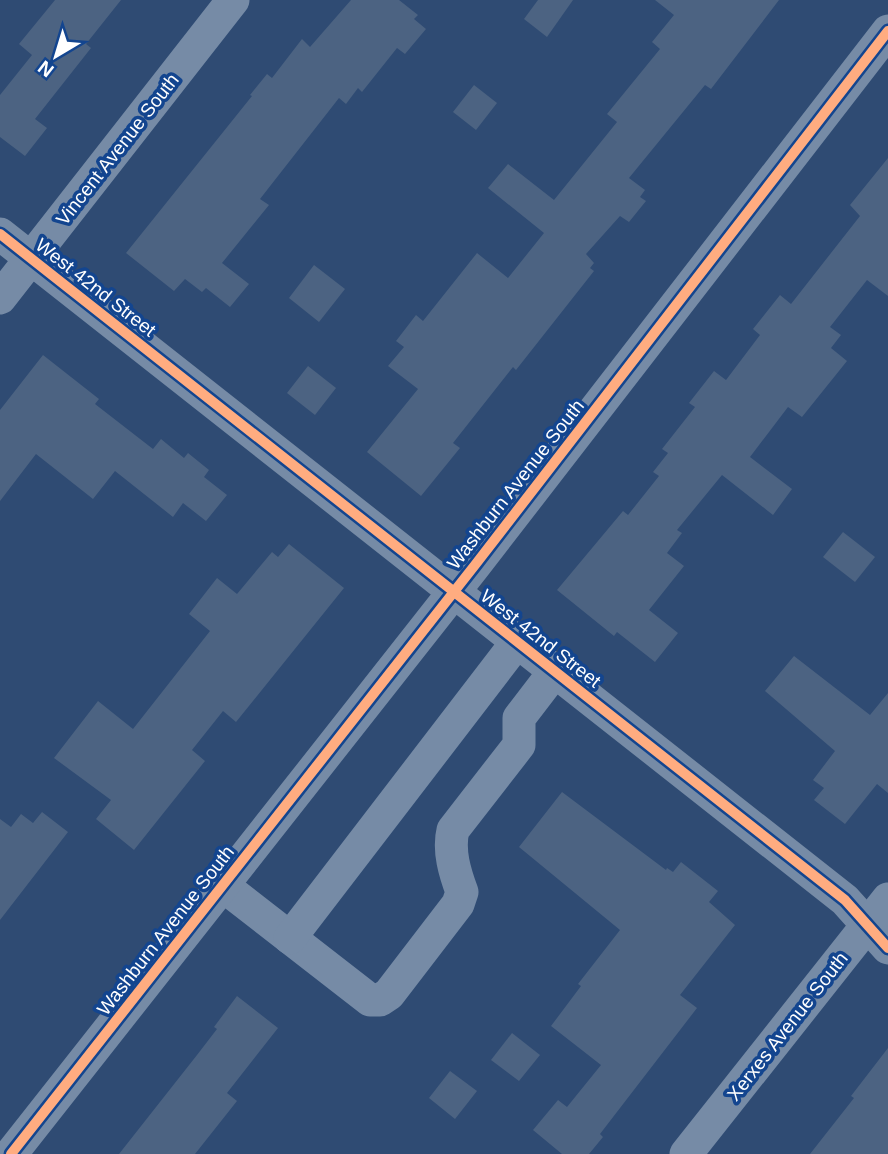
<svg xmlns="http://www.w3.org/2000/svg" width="888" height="1154" font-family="Helvetica,sans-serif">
<rect width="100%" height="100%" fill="#2f4b73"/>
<!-- building -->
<g fill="#4c6382">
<polygon points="55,0 121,0 86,44 91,48 35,119 47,128 25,156 0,137 0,95 32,55 19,44"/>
<polygon points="351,0 399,0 418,15 414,19 426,29 405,54 397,48 362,92 358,88 346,104 339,98 260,199 269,205 222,263 249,284 230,307 206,288 202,292 185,279 174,291 126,253 252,96 250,95 267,74 272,78 302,39 310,47"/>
<polygon points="538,0 573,0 547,37 524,19"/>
<polygon points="655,0 779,0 711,89 705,85 629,178 645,190 640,197 646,201 629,222 620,216 586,254 594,263 590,268 594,271 516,370 513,367 453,443 460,448 421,496 367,452 418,389 388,366 404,347 396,341 416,315 423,321 477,253 508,278 544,233 488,188 508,164 554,200 617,122 607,114 660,49 652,42 674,15"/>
<polygon points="474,85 497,103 476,130 453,112"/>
<polygon points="888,158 888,296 867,280 830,327 841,335 831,348 847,361 802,417 788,407 750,457 792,489 773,515 722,475 677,530 682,533 667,553 684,566 649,610 678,633 655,662 617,632 614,636 557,590 623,511 628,515 659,476 653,472 668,453 662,449 695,407 689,403 714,371 726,380 760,335 753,329 780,295 791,304 860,216 850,205"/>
<polygon points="314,265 345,289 319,322 289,298"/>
<polygon points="43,355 99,399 95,404 153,449 161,439 184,458 188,453 209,470 204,477 227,495 206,521 183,503 173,517 115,471 93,499 36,454 0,501 0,410"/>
<polygon points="308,366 336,388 315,415 287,393"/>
<polygon points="843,532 875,557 855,582 823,557"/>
<polygon points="289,544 344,588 236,722 223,711 192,750 205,761 134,850 96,819 111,800 54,758 98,701 133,729 210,631 189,614 217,578 237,594 272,552 278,557"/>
<polygon points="794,656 870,715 888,693 888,793 877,784 845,824 814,800 824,788 813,780 835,751 765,691"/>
<polygon points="562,792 666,870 667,868 673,872 681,862 718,891 709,902 735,925 680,995 697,1008 600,1134 603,1137 589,1154 562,1154 533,1130 558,1100 567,1107 601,1065 551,1026 581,986 578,984 620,930 519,847"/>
<polygon points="42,812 68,832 0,920 0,819 11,827 21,814 33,823"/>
<polygon points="237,996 278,1028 227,1093 237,1101 195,1154 119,1154 197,1055 217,1029 214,1027"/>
<polygon points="512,1033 540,1055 519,1081 491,1060"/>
<polygon points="888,1048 888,1154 810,1154 854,1098 851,1096"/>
<polygon points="450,1071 477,1091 455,1119 429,1098"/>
</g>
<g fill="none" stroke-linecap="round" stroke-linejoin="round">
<!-- minor -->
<g stroke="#768ba6" stroke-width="33">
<polyline points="0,234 845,900 888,948"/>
<polyline points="0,298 233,0"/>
<path d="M222,885L370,1000H380L389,994L458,904L462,892C455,873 448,851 453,830L519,745V718L555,671"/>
<polyline points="290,938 517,642"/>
<polyline points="11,1154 475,565 888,31"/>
<polyline points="686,1154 888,899"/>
</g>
<defs>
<g id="cycleway">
<polyline points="0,234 845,900 888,948"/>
<polyline points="11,1154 475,565 888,31"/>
</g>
</defs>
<!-- cycleway casing -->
<use href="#cycleway" stroke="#13458f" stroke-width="15"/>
<!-- cycleway -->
<use href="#cycleway" stroke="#ffac80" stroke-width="10"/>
</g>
<g text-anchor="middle" stroke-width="7" stroke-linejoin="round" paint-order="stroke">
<!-- street labels -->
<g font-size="19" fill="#fff" stroke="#13458f">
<text transform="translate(117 149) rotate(-52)" y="7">Vincent Avenue South</text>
<text transform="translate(96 287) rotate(38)" y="7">West 42nd Street</text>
<text transform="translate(515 484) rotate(-52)" y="7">Washburn Avenue South</text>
<text transform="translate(541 638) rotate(38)" y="7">West 42nd Street</text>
<text transform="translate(165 930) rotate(-52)" y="7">Washburn Avenue South</text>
<text transform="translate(787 1026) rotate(-52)" y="7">Xerxes Avenue South</text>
</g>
</g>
<!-- north arrow -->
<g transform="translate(56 56) rotate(218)" stroke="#13458f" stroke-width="5" paint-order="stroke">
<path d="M0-5L12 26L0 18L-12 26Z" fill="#ffffff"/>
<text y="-10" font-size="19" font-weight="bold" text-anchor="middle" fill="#ffffff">N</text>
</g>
</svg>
